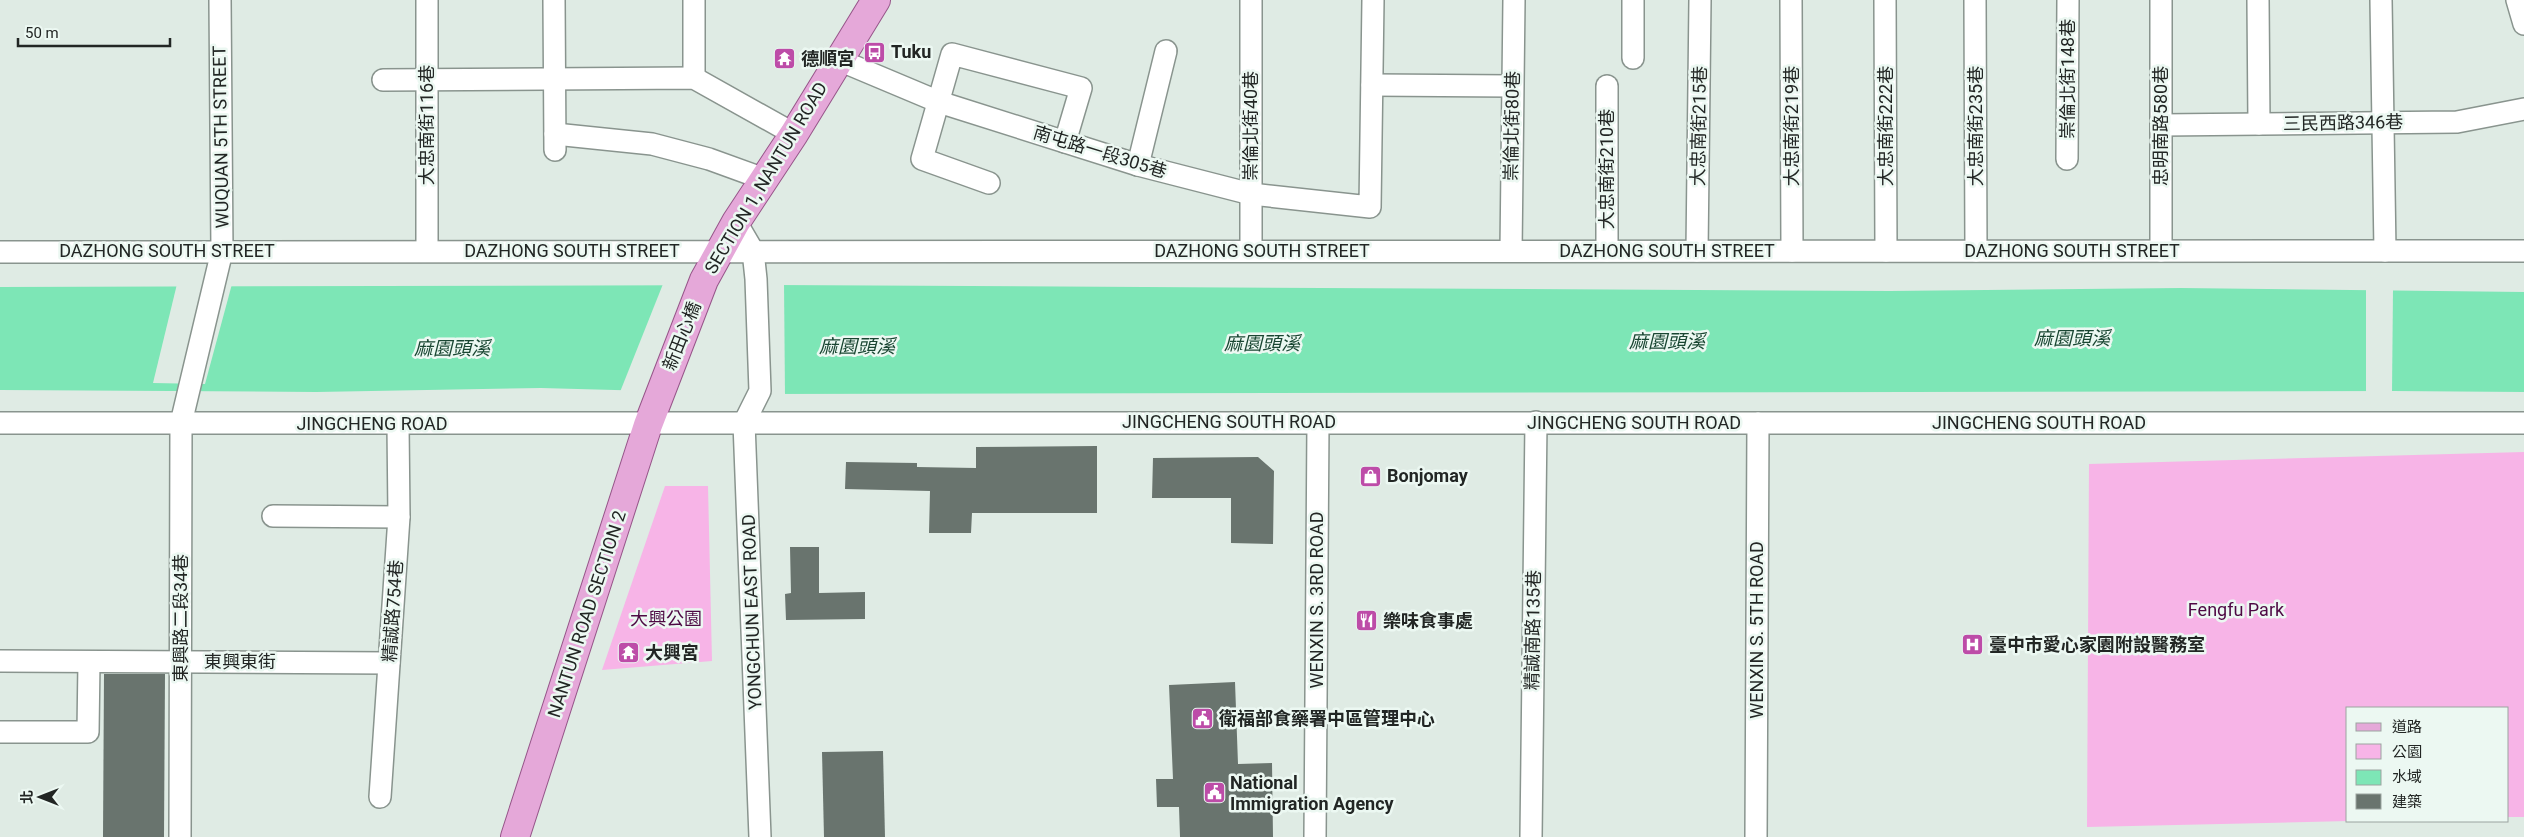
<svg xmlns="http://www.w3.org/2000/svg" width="2524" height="837" font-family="Roboto,'Noto Sans TC',sans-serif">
<rect width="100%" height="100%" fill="#dfebe4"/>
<!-- green -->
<g fill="#f7b4e7">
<polygon points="2524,452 2524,817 2508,817 2508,708 2348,708 2349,821 2087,827 2089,464"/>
<polygon points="665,486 708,486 712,661 602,670"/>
</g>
<!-- water -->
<polygon fill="#7de6b6" points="775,285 1890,291 2181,288 2524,292 2524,392 2393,391 762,394 541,388 316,392 0,390 0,287"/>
<!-- pier -->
<g fill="#dfebe4">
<polygon points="784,283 785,396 620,392 663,284"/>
<polygon points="177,284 232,284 205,384 153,383"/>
<polygon points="2366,289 2393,289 2392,393 2366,393"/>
</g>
<!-- building -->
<g fill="#69746e">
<polygon points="1097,446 1097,513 972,513 971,533 929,533 930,491 845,489 846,462 917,463 917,467 976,468 976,447"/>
<polygon points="1258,457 1274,471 1273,544 1231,543 1231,498 1152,498 1153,458"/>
<polygon points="790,547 819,547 819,593 865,592 865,619 786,620 785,594 791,593"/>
<polygon points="104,674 165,674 164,837 103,837"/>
<polygon points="1235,682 1238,764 1272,763 1273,837 1180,837 1179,807 1157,807 1156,779 1173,779 1169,685"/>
<polygon points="883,751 885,837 824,837 822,752"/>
</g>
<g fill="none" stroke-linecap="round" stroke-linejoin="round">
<defs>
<g id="minor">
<polyline points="554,0 555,150"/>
<polyline points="1251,0 1251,251"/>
<polyline points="1791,0 1792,251"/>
<polyline points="1885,0 1886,251"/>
<polyline points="1975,0 1976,251"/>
<polyline points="2258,0 2259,124"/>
<polyline points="2381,0 2385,251"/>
<polyline points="2517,0 2524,24"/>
<polyline points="1633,58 1633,0"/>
<polyline points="839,60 939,102 1138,165 1251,194 1370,207 1373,0"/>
<polyline points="694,78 694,0"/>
<polyline points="383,80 694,78 794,134"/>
<polyline points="1372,85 1512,86"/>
<polyline points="1607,86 1607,251"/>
<polyline points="2161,125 2457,122 2524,109"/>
<polyline points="555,134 652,144 709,159 764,179"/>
<polyline points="2067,159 2068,0"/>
<polyline points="1138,165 1166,51"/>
<polyline points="989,183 922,159 952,54 1081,88 1065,142"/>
<polyline points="736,222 753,251 756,279 760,391 744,423 760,837"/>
<polyline points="427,251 427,0"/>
<polyline points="1511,251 1514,0"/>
<polyline points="1697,251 1700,0"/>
<polyline points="2161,251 2161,0"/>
<polyline points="0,252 2524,251"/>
<polyline points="0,423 2524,423"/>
<polyline points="273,516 399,517"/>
<polyline points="0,661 389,663"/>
<polyline points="0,732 88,732 89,662"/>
<polyline points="380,797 399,517 398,425"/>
<polyline points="180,837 181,423 222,251 220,0"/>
<polyline points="1315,837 1318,423"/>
<polyline points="1531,837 1536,422"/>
<polyline points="1756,837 1758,423"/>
</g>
<polyline id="major" points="515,837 648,425 704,280 736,222 794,134 876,0"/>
</defs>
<!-- minor casing -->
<use href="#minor" stroke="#89948e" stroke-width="24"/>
<!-- major casing -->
<use href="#major" stroke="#965589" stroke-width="30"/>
<!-- minor -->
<use href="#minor" stroke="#fff" stroke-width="21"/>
<!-- major -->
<use href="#major" stroke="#e5a8d9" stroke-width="28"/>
</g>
<!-- icons -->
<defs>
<symbol id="bus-square" viewBox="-11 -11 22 22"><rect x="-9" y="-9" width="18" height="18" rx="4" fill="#bd4ca8" stroke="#ecf8f2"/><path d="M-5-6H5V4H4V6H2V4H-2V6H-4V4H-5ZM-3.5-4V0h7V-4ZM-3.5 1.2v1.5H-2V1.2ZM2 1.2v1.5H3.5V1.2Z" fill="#fff"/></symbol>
<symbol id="temple-square" viewBox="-11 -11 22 22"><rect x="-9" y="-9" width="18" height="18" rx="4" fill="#bd4ca8" stroke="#ecf8f2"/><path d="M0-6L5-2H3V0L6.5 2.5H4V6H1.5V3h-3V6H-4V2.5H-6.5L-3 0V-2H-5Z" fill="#fff"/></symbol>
<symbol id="shop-square" viewBox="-11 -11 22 22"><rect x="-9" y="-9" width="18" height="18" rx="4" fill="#bd4ca8" stroke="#ecf8f2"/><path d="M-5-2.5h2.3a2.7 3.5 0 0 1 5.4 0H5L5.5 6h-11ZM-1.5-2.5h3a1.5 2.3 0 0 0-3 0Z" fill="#fff"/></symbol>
<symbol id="restaurant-square" viewBox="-11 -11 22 22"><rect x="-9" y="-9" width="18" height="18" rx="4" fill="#bd4ca8" stroke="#ecf8f2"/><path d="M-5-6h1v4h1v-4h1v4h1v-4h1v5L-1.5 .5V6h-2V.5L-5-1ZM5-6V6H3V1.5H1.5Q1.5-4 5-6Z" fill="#fff"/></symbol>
<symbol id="hospital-square" viewBox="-11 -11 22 22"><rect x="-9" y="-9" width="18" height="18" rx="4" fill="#bd4ca8" stroke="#ecf8f2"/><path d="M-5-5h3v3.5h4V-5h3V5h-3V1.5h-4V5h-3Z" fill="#fff"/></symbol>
<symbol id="civic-square" viewBox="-11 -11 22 22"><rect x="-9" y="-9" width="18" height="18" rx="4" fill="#bd4ca8" stroke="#ecf8f2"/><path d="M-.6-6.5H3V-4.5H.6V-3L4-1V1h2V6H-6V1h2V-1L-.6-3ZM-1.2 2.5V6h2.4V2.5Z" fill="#fff"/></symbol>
</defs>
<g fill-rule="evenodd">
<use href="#bus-square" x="862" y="40" width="25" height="25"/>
<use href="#temple-square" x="772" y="46" width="25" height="25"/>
<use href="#shop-square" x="1358" y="464" width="25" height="25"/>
<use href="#restaurant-square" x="1354" y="608" width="25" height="25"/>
<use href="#hospital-square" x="1960" y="632" width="25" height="25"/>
<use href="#temple-square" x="616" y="640" width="25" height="25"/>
<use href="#civic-square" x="1190" y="706" width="25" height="25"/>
<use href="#civic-square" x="1202" y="780" width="25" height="25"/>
</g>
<g text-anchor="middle" stroke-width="5" stroke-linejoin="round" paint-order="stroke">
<!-- poi labels -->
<g font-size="18" font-weight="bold" fill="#222624" stroke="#ecf8f2" text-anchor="start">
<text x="891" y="58">Tuku</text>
<text x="801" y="65">德順宮</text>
<text x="1387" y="482">Bonjomay</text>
<text x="1383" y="627">樂味食事處</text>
<text x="1989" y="651">臺中市愛心家園附設醫務室</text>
<text x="645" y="659">大興宮</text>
<text x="1219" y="725">衛福部食藥署中區管理中心</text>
<text x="1230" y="789">National<tspan x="1230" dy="21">Immigration Agency</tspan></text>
</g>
<!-- street labels -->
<g font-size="18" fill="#222624" stroke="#ecf8f2">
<text transform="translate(2068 79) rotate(-90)" y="6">崇倫北街148巷</text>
<text transform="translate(2343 123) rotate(-1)" y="6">三民西路346巷</text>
<text transform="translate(427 125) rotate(-90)" y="6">大忠南街116巷</text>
<text transform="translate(1251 126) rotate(-90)" y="6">崇倫北街40巷</text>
<text transform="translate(1512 126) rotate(-89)" y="6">崇倫北街80巷</text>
<text transform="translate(1699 126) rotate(-89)" y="6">大忠南街215巷</text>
<text transform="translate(1792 126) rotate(-90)" y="6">大忠南街219巷</text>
<text transform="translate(1886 126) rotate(-90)" y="6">大忠南街222巷</text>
<text transform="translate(1976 126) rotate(-90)" y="6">大忠南街235巷</text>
<text transform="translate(2161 126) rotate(-90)" y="6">忠明南路580巷</text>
<text transform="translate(221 137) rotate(-91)" y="6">WUQUAN 5TH STREET</text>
<text transform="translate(1100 152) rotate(17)" y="6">南屯路一段305巷</text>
<text transform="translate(1607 169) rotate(-90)" y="6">大忠南街210巷</text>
<text transform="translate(766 178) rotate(-59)" y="6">SECTION 1, NANTUN ROAD</text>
<text x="167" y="257">DAZHONG SOUTH STREET</text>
<text x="572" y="257">DAZHONG SOUTH STREET</text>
<text x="1262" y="257">DAZHONG SOUTH STREET</text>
<text x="1667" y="257">DAZHONG SOUTH STREET</text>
<text x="2072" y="257">DAZHONG SOUTH STREET</text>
<text transform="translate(682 336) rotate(-68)" y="6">新田心橋</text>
<text x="1229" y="428">JINGCHENG SOUTH ROAD</text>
<text x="1634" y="429">JINGCHENG SOUTH ROAD</text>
<text x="2039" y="429">JINGCHENG SOUTH ROAD</text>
<text x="372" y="430">JINGCHENG ROAD</text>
<text transform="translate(1317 600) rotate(-90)" y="6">WENXIN S. 3RD ROAD</text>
<text transform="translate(393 611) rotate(-86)" y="6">精誠路754巷</text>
<text transform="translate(752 612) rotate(-92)" y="6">YONGCHUN EAST ROAD</text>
<text transform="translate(587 614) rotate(-72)" y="6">NANTUN ROAD SECTION 2</text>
<text transform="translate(181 618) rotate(-90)" y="6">東興路二段34巷</text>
<text transform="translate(1533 630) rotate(-89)" y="6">精誠南路135巷</text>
<text transform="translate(1757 630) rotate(-90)" y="6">WENXIN S. 5TH ROAD</text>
<text x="240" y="668">東興東街</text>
</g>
<!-- park labels -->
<g font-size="18" fill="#4e0944" stroke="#ecf8f2">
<text x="2236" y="616">Fengfu Park</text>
<text x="666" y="625">大興公園</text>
</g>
<!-- water labels -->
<g font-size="19" font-style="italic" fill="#194632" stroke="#ecf8f2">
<text x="2072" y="345">麻園頭溪</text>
<text x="1667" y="348">麻園頭溪</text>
<text x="1262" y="350">麻園頭溪</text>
<text x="857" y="353">麻園頭溪</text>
<text x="452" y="355">麻園頭溪</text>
</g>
</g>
<!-- legend -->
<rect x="2346" y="707" width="162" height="115" fill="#ecf8f2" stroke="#9ba4a0"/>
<rect x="2356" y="723" width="25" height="8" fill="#e5a8d9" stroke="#9ba4a0"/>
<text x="2392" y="732" font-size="15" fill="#222624">道路</text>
<rect x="2356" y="744" width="25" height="15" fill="#f7b4e7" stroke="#9ba4a0"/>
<text x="2392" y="757" font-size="15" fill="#222624">公園</text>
<rect x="2356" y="770" width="25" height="15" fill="#7de6b6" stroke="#9ba4a0"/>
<text x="2392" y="782" font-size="15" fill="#222624">水域</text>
<rect x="2356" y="794" width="25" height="15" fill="#69746e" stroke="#9ba4a0"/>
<text x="2392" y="807" font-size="15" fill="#222624">建築</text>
<!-- north arrow -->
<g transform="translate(40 797) rotate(270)" stroke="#ecf8f2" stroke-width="4" paint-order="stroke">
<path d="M0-4L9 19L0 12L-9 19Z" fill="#222624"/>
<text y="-8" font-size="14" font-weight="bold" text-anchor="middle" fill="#222624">北</text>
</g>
<!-- scale -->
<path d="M18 38v8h152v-8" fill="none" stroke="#222624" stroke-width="2.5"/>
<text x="25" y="38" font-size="15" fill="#222624" stroke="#ecf8f2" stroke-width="4" paint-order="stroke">50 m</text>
</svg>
